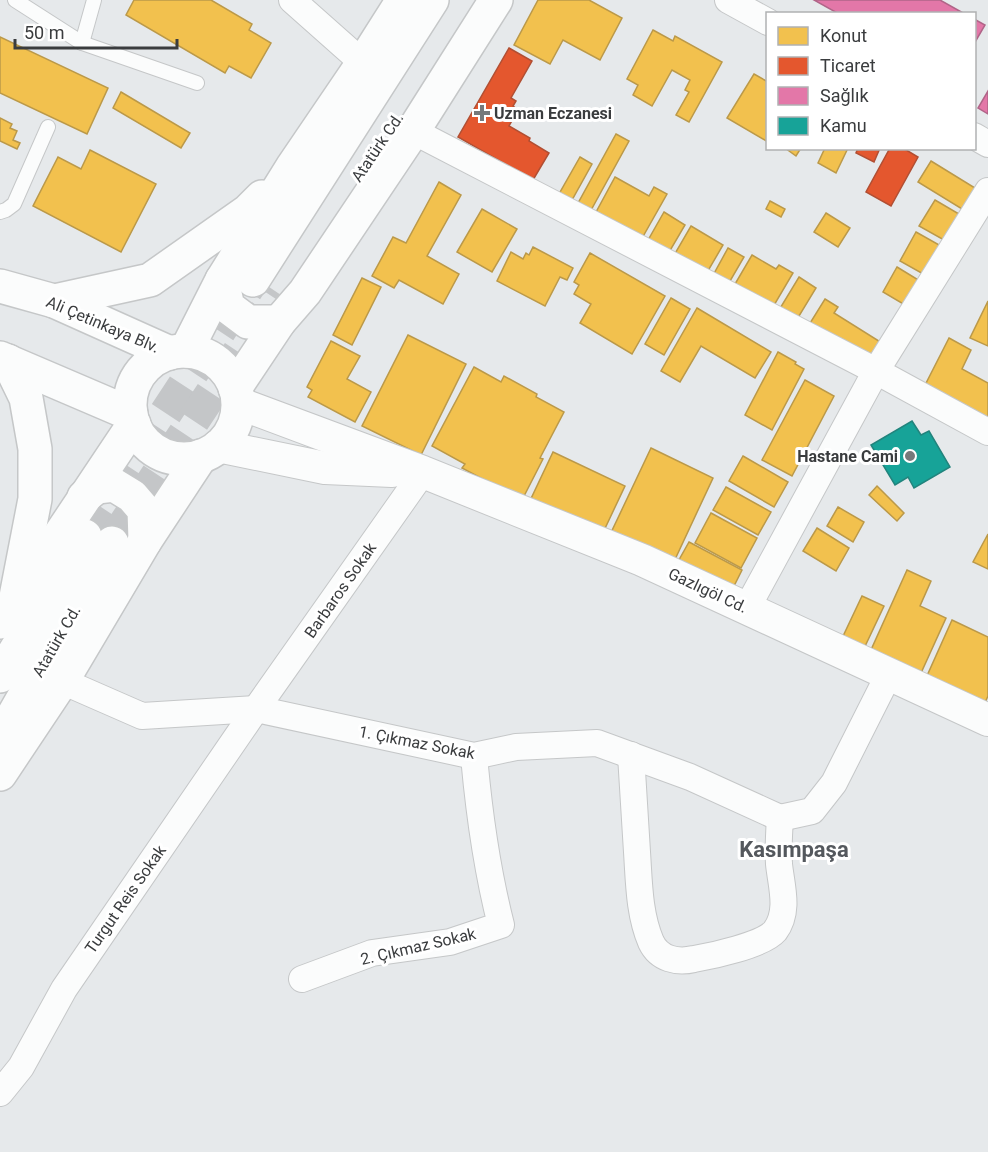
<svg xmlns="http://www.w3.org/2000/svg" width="988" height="1152" font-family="Roboto,sans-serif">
<rect width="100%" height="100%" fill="#e6e9eb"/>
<!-- homes -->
<g fill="#f2c14e" stroke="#bb9949" stroke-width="1.5">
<polygon points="134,0 211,0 252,24 249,30 271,43 251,78 229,66 225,73 126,15"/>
<polygon points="538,0 589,0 622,18 600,60 563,40 550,64 514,45"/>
<polygon points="653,30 673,41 675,36 722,62 689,122 676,115 689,92 685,90 690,80 672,70 652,106 633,95 638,85 627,79"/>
<polygon points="0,37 108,88 87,134 0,93"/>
<polygon points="754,74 768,82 768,142 727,118"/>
<polygon points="121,92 190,133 181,148 113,108"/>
<polygon points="0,118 12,124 10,128 17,131 13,140 20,143 17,149 0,141"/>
<polygon points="616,134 629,141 590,212 577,205"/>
<polygon points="785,148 801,148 796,156"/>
<polygon points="825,148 848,148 836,173 818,163"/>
<polygon points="90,150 156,184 121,252 33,206 58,157 81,169"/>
<polygon points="580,157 592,164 572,200 559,194"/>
<polygon points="931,161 975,188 962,209 918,182"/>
<polygon points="615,177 649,196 654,187 667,194 641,240 595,214"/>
<polygon points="439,182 461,195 427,256 459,274 443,304 399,280 394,288 372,276 393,237 406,243"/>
<polygon points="935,200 959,214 944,240 919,226"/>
<polygon points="770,201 785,209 781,217 766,209"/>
<polygon points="482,209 517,229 492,272 457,252"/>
<polygon points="664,212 685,225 668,254 647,242"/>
<polygon points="826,213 850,228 838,247 814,232"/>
<polygon points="691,226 723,245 705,276 673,257"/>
<polygon points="916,232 941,246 925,275 900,261"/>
<polygon points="533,247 573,268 567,280 560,277 545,306 497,281 511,252 523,259 526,253 529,255"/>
<polygon points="728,248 744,257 726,288 711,279"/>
<polygon points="590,253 665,296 632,354 580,323 591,304 574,294 579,285 574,282"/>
<polygon points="752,255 776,269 779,265 793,273 773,307 735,284"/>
<polygon points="897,267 920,281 905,305 883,292"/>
<polygon points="799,277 816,288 796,321 779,310"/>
<polygon points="362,278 381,287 352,345 333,335"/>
<polygon points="671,298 690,309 664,355 645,344"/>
<polygon points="825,299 838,307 834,313 882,343 867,366 807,328"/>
<polygon points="988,301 988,346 970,338"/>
<polygon points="697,308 771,352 755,378 701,346 680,382 661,371"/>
<polygon points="408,335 466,364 421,455 362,426"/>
<polygon points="949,338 971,350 962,369 988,383 988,430 920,395"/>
<polygon points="331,341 360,356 347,379 371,392 355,422 308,397 312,390 307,387"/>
<polygon points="778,352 796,362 795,364 804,369 772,430 745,415"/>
<polygon points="474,367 501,382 504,376 537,394 536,397 564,412 540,458 543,459 522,500 462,468 465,464 432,446"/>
<polygon points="805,380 834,396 792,476 762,460"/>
<polygon points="651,448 713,478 671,568 608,539"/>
<polygon points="553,452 625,486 600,539 528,505"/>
<polygon points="743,456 788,482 774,507 729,481"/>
<polygon points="877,486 904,513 897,521 869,495"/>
<polygon points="726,487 771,512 758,535 713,510"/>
<polygon points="838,507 864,522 853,542 827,526"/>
<polygon points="711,513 757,538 741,568 695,543"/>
<polygon points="817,528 849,548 836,571 803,551"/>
<polygon points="988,534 988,569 973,562"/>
<polygon points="689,542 742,570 729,596 675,567"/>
<polygon points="907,570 931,581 920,606 946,618 916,684 866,661"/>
<polygon points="862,596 884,606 859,659 837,649"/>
<polygon points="952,620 988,637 988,696 980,714 922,687"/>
</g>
<!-- shops -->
<g fill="#e4572e" stroke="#b14f33" stroke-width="1.5">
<polygon points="509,48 532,61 511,98 516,101 513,106 518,110 509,126 530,138 529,141 549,153 533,180 458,137"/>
<polygon points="858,148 880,148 874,162 856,153"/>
<polygon points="890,148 903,148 918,157 891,206 866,192"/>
</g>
<!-- health -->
<g fill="#e377a8" stroke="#b06588" stroke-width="1.5">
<polygon points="814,0 940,0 965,14 839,14"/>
<polygon points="974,19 985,25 974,44"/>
<polygon points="988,91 988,114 978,108"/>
</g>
<!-- public -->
<polygon fill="#17a398" stroke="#22847d" stroke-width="1.5" points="912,421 921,435 929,431 950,467 914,488 908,477 895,485 871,445"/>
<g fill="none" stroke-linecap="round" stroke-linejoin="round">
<!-- primary-tunnel -->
<g stroke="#c4c6c8" stroke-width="33" stroke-dasharray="33 16" stroke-linecap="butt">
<polyline points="85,536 253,280"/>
<polyline points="112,543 278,293"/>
</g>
<defs>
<g id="service">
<polyline points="15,0 82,43 197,83"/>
<polyline points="82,43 94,0"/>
<polyline points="0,212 6,210 14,204 48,127"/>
</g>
<g id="minor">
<polyline points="292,0 363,63"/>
<polyline points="728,0 768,22"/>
<polyline points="413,131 876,371 988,432"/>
<polyline points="974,136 988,144"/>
<polyline points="747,608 876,371 988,191"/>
<polyline points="62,681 142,716 256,709 474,756 516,747 597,743 690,777 780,818"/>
<path d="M631,755C633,788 635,820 637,852C639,882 639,914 651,942C659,959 677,963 694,959C712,956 763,945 775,931C790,911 781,885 779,864C778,848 779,833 780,818"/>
<polyline points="780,818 812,811 834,783 889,674"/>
<path d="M302,979L372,953L450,942L501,925C487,870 479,813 474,756"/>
<polyline points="0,1093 21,1067 64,989 256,709 423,472"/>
</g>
<g id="tertiary">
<polyline points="238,403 423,472 642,560 988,720"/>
<polyline points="218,446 325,468 392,471"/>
</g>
<g id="primary">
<polyline points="222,280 228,307 248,322 279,322"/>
<polyline points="253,280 432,0"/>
<polyline points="0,286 54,301 170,353"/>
<polyline points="54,301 150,280 248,211 262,197"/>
<polyline points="186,351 222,280 293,166 363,63 403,0"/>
<circle cx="184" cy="405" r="54"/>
<polyline points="0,358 131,414"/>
<polyline points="235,388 279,322 305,292 413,131 496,0"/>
<polyline points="84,497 97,487 114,485 132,496 144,510 145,541"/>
<polyline points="25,587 134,424"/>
<polyline points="0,622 15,602 35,499 35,449 26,398 8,361"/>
<polyline points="0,676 85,536"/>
<polyline points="1,737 112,543"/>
<polyline points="0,774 62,681 145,541 201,456"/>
</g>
</defs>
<!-- service casing -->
<use href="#service" stroke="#c5c7c8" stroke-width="16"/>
<!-- minor casing -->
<use href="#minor" stroke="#c5c7c8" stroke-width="28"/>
<!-- tertiary casing -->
<use href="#tertiary" stroke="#c5c7c8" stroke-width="34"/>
<!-- primary casing -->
<use href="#primary" stroke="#c5c7c8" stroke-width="36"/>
<!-- service -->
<use href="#service" stroke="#fbfcfc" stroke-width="14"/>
<!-- minor -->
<use href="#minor" stroke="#fbfcfc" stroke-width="26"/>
<!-- tertiary -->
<use href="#tertiary" stroke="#fbfcfc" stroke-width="32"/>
<!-- primary -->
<use href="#primary" stroke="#fbfcfc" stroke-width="33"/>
</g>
<!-- markers -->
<g fill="#76797b" stroke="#fff" stroke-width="2">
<path d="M479 104h6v6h6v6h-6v6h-6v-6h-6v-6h6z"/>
<circle cx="910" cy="456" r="6"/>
</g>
<g text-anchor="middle" stroke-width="6" stroke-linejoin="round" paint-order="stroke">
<!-- poi labels -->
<g font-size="16" font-weight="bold" fill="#3a3c3e" stroke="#fff" text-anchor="start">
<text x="494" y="119">Uzman Eczanesi</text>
<text x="898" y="462" text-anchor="end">Hastane Cami</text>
</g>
<!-- street labels -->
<g font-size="16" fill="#3a3c3e" stroke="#fff">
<text transform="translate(377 147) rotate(-56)" y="6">Atatürk Cd.</text>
<text transform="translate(103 324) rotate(23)" y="6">Ali Çetinkaya Blv.</text>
<text transform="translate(340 590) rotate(-55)" y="6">Barbaros Sokak</text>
<text transform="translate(708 590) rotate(25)" y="6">Gazlıgöl Cd.</text>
<text transform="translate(56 641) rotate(-60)" y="6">Atatürk Cd.</text>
<text transform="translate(417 742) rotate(11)" y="6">1. Çıkmaz Sokak</text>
<text transform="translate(125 899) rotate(-55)" y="6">Turgut Reis Sokak</text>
<text transform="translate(418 946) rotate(-13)" y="6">2. Çıkmaz Sokak</text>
</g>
<!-- district labels -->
<g font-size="22" font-weight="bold" fill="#54585d" stroke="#fff">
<text x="794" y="857">Kasımpaşa</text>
</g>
</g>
<!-- legend -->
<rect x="766" y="12" width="210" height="138" fill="#ffffff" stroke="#b0b1b2" stroke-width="1.5"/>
<rect x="778" y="27" width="30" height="18" fill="#f2c14e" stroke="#b0b1b2" stroke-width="1.5"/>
<text x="820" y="42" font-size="18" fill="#3a3c3e">Konut</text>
<rect x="778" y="57" width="30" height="18" fill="#e4572e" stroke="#b0b1b2" stroke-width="1.5"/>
<text x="820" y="72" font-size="18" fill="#3a3c3e">Ticaret</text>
<rect x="778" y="87" width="30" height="18" fill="#e377a8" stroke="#b0b1b2" stroke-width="1.5"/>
<text x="820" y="102" font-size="18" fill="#3a3c3e">Sağlık</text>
<rect x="778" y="117" width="30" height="18" fill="#17a398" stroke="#b0b1b2" stroke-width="1.5"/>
<text x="820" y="132" font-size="18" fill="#3a3c3e">Kamu</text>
<!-- scale -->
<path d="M15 39v9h162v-9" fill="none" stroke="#3a3c3e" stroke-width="3"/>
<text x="24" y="39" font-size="18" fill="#3a3c3e" stroke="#ffffff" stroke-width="4.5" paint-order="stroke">50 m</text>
</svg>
